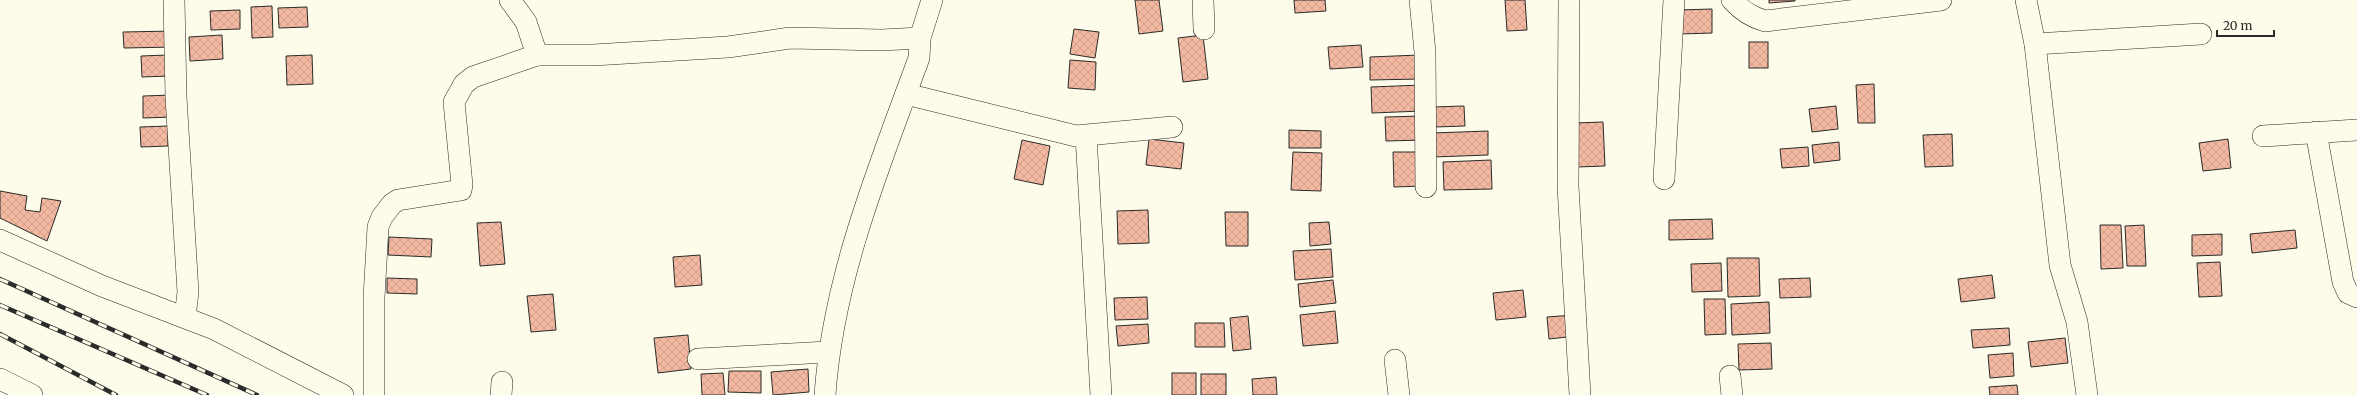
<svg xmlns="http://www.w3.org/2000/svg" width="2357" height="395" font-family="Merriweather,serif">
<defs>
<pattern id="building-cross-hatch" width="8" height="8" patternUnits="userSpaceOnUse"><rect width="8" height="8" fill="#f2b8a0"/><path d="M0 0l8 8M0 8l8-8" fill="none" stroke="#d09e8a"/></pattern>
</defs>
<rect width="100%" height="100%" fill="#fdfbea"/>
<!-- building -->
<g fill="url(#building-cross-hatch)" stroke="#2b2b2b">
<polygon points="1135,0 1159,0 1163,31 1139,34"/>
<polygon points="1294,0 1325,0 1326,11 1295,13"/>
<polygon points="1505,0 1525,0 1527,30 1507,31"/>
<polygon points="1769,0 1795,0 1795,1 1769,3"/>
<polygon points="272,6 273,37 252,38 251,7"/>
<polygon points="307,7 308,27 279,28 278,8"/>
<polygon points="1712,9 1712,33 1680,34 1679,10"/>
<polygon points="240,10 240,29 211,30 210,11"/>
<polygon points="1074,29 1099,32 1095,58 1070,54"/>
<polygon points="174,31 175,47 124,48 123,32"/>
<polygon points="222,35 223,59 190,61 189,37"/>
<polygon points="1203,35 1208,79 1183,82 1178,38"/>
<rect x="1749" y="42" width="19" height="26"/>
<polygon points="1361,45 1363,67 1330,69 1328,47"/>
<polygon points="168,55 169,76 142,77 141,56"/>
<polygon points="312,55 313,84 287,85 286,56"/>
<polygon points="1419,55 1420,79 1370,80 1370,57"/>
<polygon points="1070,60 1096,62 1095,90 1068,88"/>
<polygon points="1874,84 1875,123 1858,123 1856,85"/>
<polygon points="1422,85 1422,111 1372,113 1371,87"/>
<polygon points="172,95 173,117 143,118 143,96"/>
<polygon points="1464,106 1465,126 1434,127 1433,107"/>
<polygon points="1836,106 1838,129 1812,132 1809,109"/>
<polygon points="1422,116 1423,140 1386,141 1385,117"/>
<polygon points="1603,122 1605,166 1577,167 1575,123"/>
<polygon points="168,126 168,146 141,147 140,127"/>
<polygon points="1289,130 1321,131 1321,148 1289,148"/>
<polygon points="1488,131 1488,155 1433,157 1433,133"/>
<polygon points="1952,134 1953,166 1925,167 1923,135"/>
<polygon points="1149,139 1184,143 1181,169 1146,165"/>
<polygon points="2228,139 2231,168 2203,171 2199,143"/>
<polygon points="1022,140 1050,146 1043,185 1014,179"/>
<polygon points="1839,142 1840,160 1814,163 1812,145"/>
<polygon points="1808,147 1809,166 1782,168 1780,149"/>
<polygon points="1293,152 1322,153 1321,191 1291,190"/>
<polygon points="1393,152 1421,152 1422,186 1394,187"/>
<polygon points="1491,160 1492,189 1444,190 1443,162"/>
<polygon points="0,191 27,196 25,210 40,212 42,198 61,201 47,241 0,218"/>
<polygon points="1148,210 1149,243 1118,244 1117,211"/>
<polygon points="1225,212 1248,212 1248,246 1226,246"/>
<polygon points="1712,219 1713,239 1669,240 1669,220"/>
<polygon points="501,222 505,264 480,266 477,223"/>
<polygon points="1329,222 1331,244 1310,246 1309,223"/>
<polygon points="2100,225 2121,225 2123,268 2101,269"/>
<polygon points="2144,225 2146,266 2127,266 2125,226"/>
<polygon points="2295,230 2297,248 2252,253 2250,234"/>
<polygon points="2222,234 2222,255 2192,256 2192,235"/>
<polygon points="389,237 432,239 431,257 388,255"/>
<polygon points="1331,249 1333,277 1295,280 1293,251"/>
<polygon points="700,255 702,285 675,287 673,257"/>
<polygon points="1727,258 1759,258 1760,296 1728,297"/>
<polygon points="2220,262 2222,296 2199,297 2197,263"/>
<polygon points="1721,263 1722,291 1692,292 1691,264"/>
<polygon points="1992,275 1995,298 1961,302 1958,279"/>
<polygon points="387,278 417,279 417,294 387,293"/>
<polygon points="1810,278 1811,297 1780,298 1779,279"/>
<polygon points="1333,280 1336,303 1300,307 1298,284"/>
<polygon points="1523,290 1526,317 1496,320 1493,293"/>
<polygon points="553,294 556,330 531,332 527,296"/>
<polygon points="1147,297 1148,319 1115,320 1114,298"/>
<polygon points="1704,299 1725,299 1726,334 1705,335"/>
<polygon points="1769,302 1770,333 1732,335 1731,304"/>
<polygon points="1335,311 1338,343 1303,346 1300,315"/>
<polygon points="1574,315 1576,336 1549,339 1547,317"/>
<polygon points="1248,316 1251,349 1233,351 1230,318"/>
<polygon points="1195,323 1224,323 1225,347 1195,347"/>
<polygon points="1148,324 1149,343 1118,346 1116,326"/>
<polygon points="2009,328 2010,345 1973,348 1971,330"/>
<polygon points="688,335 691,369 658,373 654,338"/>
<polygon points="2065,338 2068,363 2031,367 2028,342"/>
<polygon points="1771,343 1772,369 1739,370 1738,344"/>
<polygon points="2013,353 2014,376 1990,378 1988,355"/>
<polygon points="808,369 809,392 773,395 771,372"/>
<polygon points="729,371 761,371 761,393 728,392"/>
<polygon points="723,373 725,395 702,395 701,374"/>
<rect x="1172" y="373" width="24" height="22"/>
<rect x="1201" y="374" width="25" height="21"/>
<polygon points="1276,377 1277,395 1253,395 1252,379"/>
<polygon points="2017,385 2018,395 1990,395 1989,387"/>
</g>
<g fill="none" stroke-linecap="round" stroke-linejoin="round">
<defs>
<g id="minor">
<polyline points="174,0 176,97 188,292 185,317"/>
<polyline points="510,0 526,22 537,55"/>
<polyline points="1203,0 1204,29"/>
<polyline points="1420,0 1425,52 1426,187"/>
<polyline points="1569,0 1568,186 1580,395"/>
<path d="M1732,0C1742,11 1751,17 1765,21L1941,0"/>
<polyline points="2026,0 2035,44 2060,265 2077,322 2087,395"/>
<polyline points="2035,44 2201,34"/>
<polyline points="906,94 1076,136 1172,127"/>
<polyline points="2316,132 2343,282 2348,293 2357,297"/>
<polyline points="1086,136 1101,395"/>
<polyline points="2263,136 2357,130"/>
<polyline points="1664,179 1674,0"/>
<polyline points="0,240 102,286 214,329 343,395"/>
<polyline points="698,359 828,352"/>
<polyline points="1395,360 1399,395"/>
<polyline points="1730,376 1732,395"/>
<polyline points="0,379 32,395"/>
<polyline points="374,395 374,298 378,227 382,217 392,204 398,200 461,190 462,185 454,102 464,84 473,77 537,55 593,55 728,47 790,38 882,40 920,38"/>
<polyline points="501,395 502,382"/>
<path d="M825,395C833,278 879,167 919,58L920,38L932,0"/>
</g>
</defs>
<!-- minor casing -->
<use href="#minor" stroke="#2b2b2b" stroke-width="22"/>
<!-- minor -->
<use href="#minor" stroke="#fdfbea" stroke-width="21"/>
<defs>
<g id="rail">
<polyline points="0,279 257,395"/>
<polyline points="0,305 207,395"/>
<polyline points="0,334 116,395"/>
</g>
</defs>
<!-- rail casing -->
<use href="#rail" stroke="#2b2b2b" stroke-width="4.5"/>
<!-- rail -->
<use href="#rail" stroke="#fdfbea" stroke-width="3" stroke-dasharray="9" stroke-linecap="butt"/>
</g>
<!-- scale -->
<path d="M2217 30v6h57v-6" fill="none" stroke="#2b2b2b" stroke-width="2"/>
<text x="2223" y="30" font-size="12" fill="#2b2b2b" stroke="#fdfbea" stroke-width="3" paint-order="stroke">20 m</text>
</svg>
